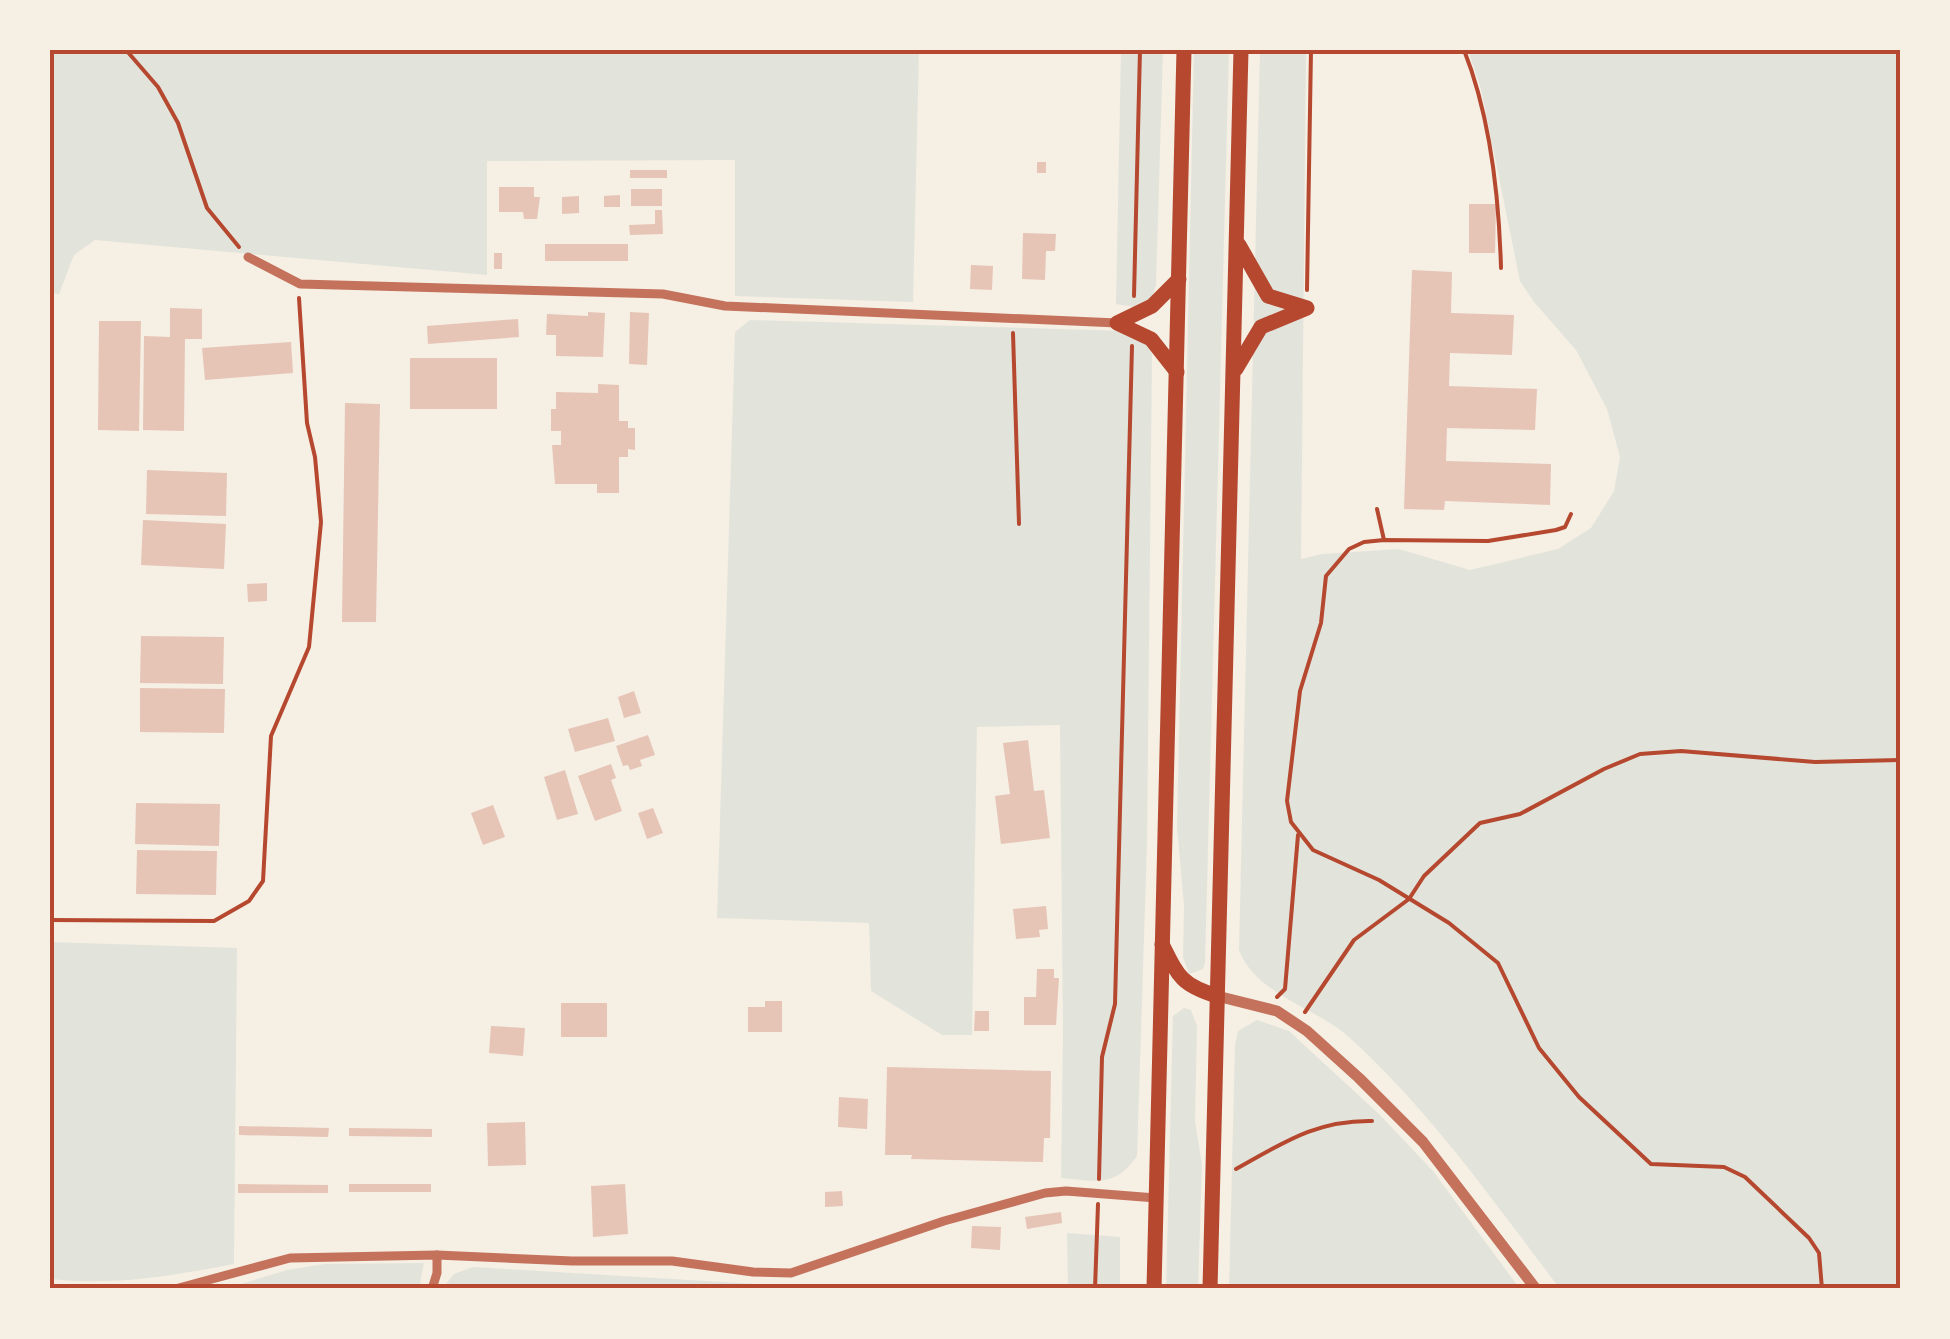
<svg xmlns="http://www.w3.org/2000/svg" width="1950" height="1339" font-family="Inter,sans-serif">
<rect width="100%" height="100%" fill="#f6efe4"/>
<!-- green -->
<g fill="#e2e4dc">
<polygon points="50,50 919,50 913,302 735,296 735,160 487,161 487,275 95,240 74,255 59,294 50,293"/>
<polygon points="1121,50 1163,50 1156,285 1152,299 1141,308 1116,304"/>
<polygon points="1194,50 1229,50 1205,963 1203,969 1189,974 1183,957 1184,906 1177,827"/>
<path d="M1260,50H1306L1301,559L1322,554L1399,549L1470,570L1558,549L1591,528L1614,491L1620,457L1607,409L1576,350L1534,302L1520,281L1481,89L1468,50H1900V1289H1560C1494,1202 1431,1112 1350,1038C1316,1007 1256,995 1239,950Z"/>
<path d="M750,320L1127,331L1147,344L1152,354L1147,844L1137,1156C1115,1188 1096,1181 1061,1178L1063,1034L1060,725L977,727L972,1035H942L871,991L869,923L717,918L735,332Z"/>
<path d="M50,942L237,948L234,1264C171,1276 114,1286 50,1279Z"/>
<polygon points="1184,1008 1191,1010 1197,1026 1195,1121 1202,1165 1198,1289 1166,1289 1173,1016"/>
<polygon points="1257,1020 1289,1031 1380,1115 1433,1171 1520,1289 1229,1289 1235,1045 1238,1031"/>
<polygon points="1067,1233 1120,1237 1120,1289 1068,1289"/>
<polygon points="424,1263 419,1289 225,1289 287,1270 324,1264"/>
<polygon points="473,1267 841,1289 442,1289 454,1274"/>
</g>
<!-- building -->
<g fill="#e6c5b7">
<rect x="1037" y="162" width="9" height="11"/>
<rect x="630" y="170" width="37" height="8"/>
<polygon points="499,187 534,187 534,197 540,197 537,219 524,219 523,212 499,212"/>
<rect x="631" y="189" width="31" height="17"/>
<polygon points="620,195 620,207 604,207 604,196"/>
<polygon points="579,196 579,213 562,214 562,197"/>
<polygon points="1469,204 1496,204 1495,253 1469,253"/>
<polygon points="655,210 662,210 663,234 630,235 629,225 655,224"/>
<polygon points="1023,233 1056,234 1055,251 1046,251 1045,280 1022,279"/>
<rect x="545" y="244" width="83" height="17"/>
<rect x="494" y="253" width="8" height="16"/>
<polygon points="971,265 993,266 992,290 970,289"/>
<polygon points="1412,270 1452,272 1451,313 1514,315 1512,355 1450,353 1449,386 1537,389 1535,430 1447,428 1446,461 1551,464 1550,505 1445,501 1444,510 1404,509"/>
<polygon points="170,308 202,309 202,339 185,339 184,431 143,430 144,336 170,337"/>
<polygon points="588,312 605,313 603,357 556,356 556,335 546,335 547,314 588,316"/>
<polygon points="630,312 649,313 647,365 629,364"/>
<polygon points="518,319 519,337 428,344 427,326"/>
<polygon points="99,321 141,321 139,431 98,430"/>
<polygon points="291,342 293,373 205,380 202,348"/>
<rect x="410" y="358" width="87" height="51"/>
<polygon points="598,384 619,385 619,421 628,421 628,428 635,428 635,450 628,449 628,457 619,457 619,493 597,493 597,484 555,484 552,445 561,445 561,431 551,431 551,409 556,409 556,392 598,393"/>
<polygon points="345,403 380,404 376,622 342,622"/>
<polygon points="147,470 227,473 226,516 146,514"/>
<polygon points="143,520 226,524 224,569 141,565"/>
<polygon points="267,583 267,601 248,602 247,584"/>
<polygon points="141,636 224,637 223,684 140,683"/>
<polygon points="140,688 225,689 224,733 140,732"/>
<polygon points="634,691 641,713 624,718 618,697"/>
<polygon points="608,718 615,741 575,752 568,729"/>
<polygon points="648,735 655,755 640,760 642,766 630,770 628,765 623,766 616,746"/>
<polygon points="1028,740 1034,791 1044,790 1050,838 1001,844 995,796 1010,794 1003,743"/>
<polygon points="611,764 616,778 611,780 622,811 595,821 578,776"/>
<polygon points="565,770 578,814 557,820 544,777"/>
<polygon points="136,803 220,804 219,846 135,844"/>
<polygon points="493,805 505,837 483,845 471,813"/>
<polygon points="653,808 663,833 647,839 638,813"/>
<polygon points="137,850 217,851 216,895 136,894"/>
<polygon points="1046,906 1048,929 1039,930 1040,937 1016,939 1013,909"/>
<polygon points="1037,969 1054,969 1054,978 1059,978 1056,1025 1024,1025 1024,997 1036,997"/>
<polygon points="765,1001 782,1001 782,1032 748,1032 748,1007 765,1007"/>
<rect x="561" y="1003" width="46" height="34"/>
<polygon points="975,1011 989,1011 989,1031 974,1031"/>
<polygon points="491,1026 525,1028 523,1056 489,1053"/>
<polygon points="887,1067 1051,1071 1050,1138 1044,1138 1043,1162 911,1159 912,1155 885,1155"/>
<polygon points="839,1097 868,1099 867,1129 838,1127"/>
<polygon points="525,1122 526,1165 488,1166 487,1123"/>
<polygon points="239,1126 329,1128 328,1137 239,1135"/>
<polygon points="349,1128 432,1129 432,1137 349,1136"/>
<polygon points="238,1184 328,1185 328,1193 238,1193"/>
<rect x="349" y="1184" width="82" height="8"/>
<polygon points="625,1184 628,1234 593,1237 591,1186"/>
<polygon points="842,1191 843,1206 825,1207 825,1192"/>
<polygon points="1061,1212 1062,1223 1027,1229 1025,1217"/>
<polygon points="972,1226 1001,1227 1000,1250 971,1248"/>
</g>
<g fill="none" stroke-linecap="round" stroke-linejoin="round">
<!-- path -->
<g stroke="#b5482f" stroke-width="4">
<polyline points="126,50 158,87 178,123 207,208 239,247"/>
<path d="M1464,50C1491,118 1499,196 1501,268"/>
<polyline points="1307,290 1311,50"/>
<polyline points="1134,296 1140,50"/>
<polyline points="1013,333 1019,524"/>
<polyline points="1377,509 1384,540"/>
<polyline points="1571,514 1565,527 1556,530 1488,541 1384,540 1364,542 1349,549 1326,576 1321,623 1300,691 1287,801 1291,822 1313,850 1379,880 1449,923 1498,963 1539,1048 1579,1097 1651,1164 1724,1167 1745,1177 1809,1238 1819,1253 1822,1289"/>
<polyline points="50,920 214,921 249,901 263,881 271,736 309,647 321,522 315,457 307,423 299,298"/>
<polyline points="1277,997 1285,989 1298,835"/>
<polyline points="1305,1012 1354,940 1409,899 1424,876 1480,823 1520,814 1604,769 1640,754 1681,751 1815,762 1900,760"/>
<path d="M1236,1169C1283,1143 1316,1120 1372,1121"/>
<polyline points="1099,1179 1102,1057 1115,1004 1132,346"/>
<polyline points="1095,1289 1098,1204"/>
</g>
<!-- minor -->
<g stroke="#c5725c" stroke-width="9">
<polyline points="248,257 300,284 663,294 725,306 1117,323"/>
<polyline points="175,1289 290,1258 437,1255 572,1261 672,1261 753,1272 791,1273 944,1221 1045,1193 1066,1191 1156,1198"/>
<polyline points="432,1289 437,1273 437,1255"/>
</g>
<!-- tertiary -->
<polyline stroke="#c5725c" stroke-width="11" points="1217,996 1277,1011 1307,1031 1359,1078 1423,1142 1536,1289"/>
<!-- trunk -->
<g stroke="#b5482f" stroke-width="15">
<polyline points="1236,369 1261,327 1307,308 1268,296 1239,245"/>
<polyline points="1177,372 1151,339 1117,323 1152,306 1179,279"/>
<path d="M1162,944C1178,976 1181,985 1217,996"/>
<polyline points="1154,1289 1184,50"/>
<polyline points="1210,1289 1241,50"/>
</g>
</g>
<!-- border -->
<rect width="1950" height="1339" fill="none" stroke="#f6efe4" stroke-width="105"/>
<rect x="52" y="52" width="1846" height="1234" fill="none" stroke="#b5482f" stroke-width="4"/>
</svg>
